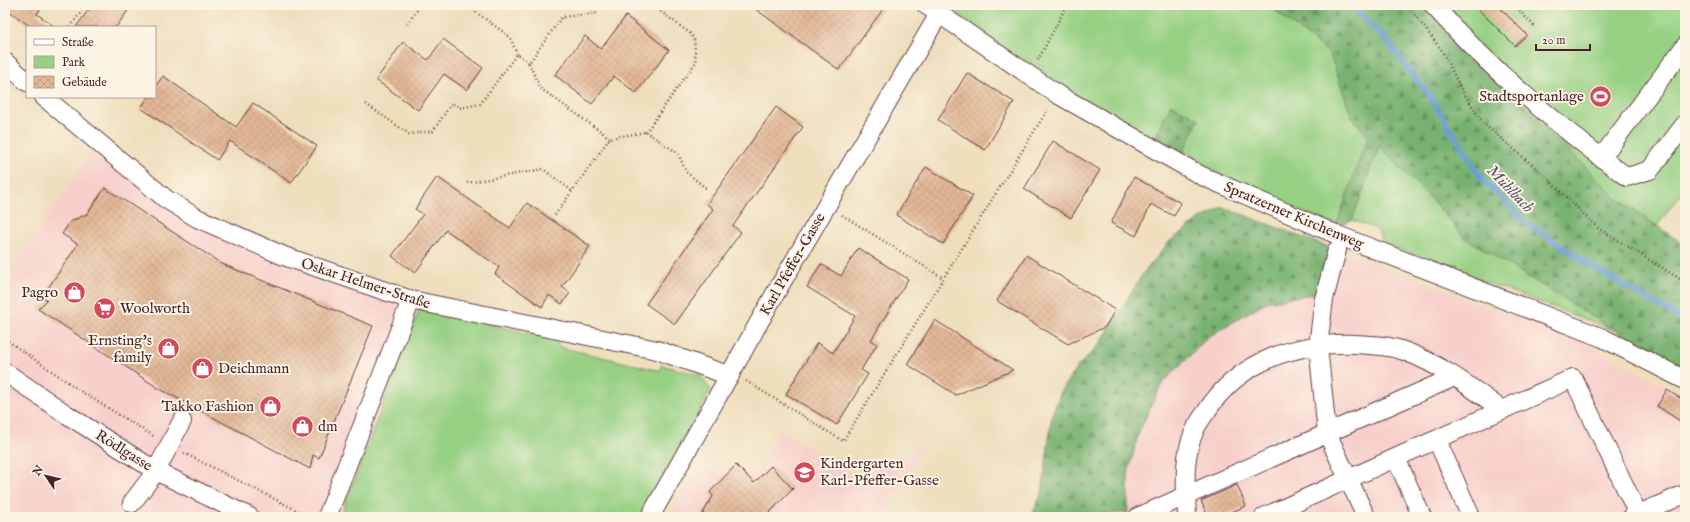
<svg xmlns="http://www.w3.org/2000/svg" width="1690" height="522" font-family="'IM FELL English',serif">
<defs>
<pattern id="forest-firs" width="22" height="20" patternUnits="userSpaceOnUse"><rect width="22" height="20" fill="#78b271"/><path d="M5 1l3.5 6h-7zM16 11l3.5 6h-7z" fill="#64905d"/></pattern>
<pattern id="building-cross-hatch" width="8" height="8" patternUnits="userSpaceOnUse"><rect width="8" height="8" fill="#e2b795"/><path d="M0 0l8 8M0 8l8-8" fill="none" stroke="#c39d81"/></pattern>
</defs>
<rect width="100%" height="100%" fill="#fcf5e5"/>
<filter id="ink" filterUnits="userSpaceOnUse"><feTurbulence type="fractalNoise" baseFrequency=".025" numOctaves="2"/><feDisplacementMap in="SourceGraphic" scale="8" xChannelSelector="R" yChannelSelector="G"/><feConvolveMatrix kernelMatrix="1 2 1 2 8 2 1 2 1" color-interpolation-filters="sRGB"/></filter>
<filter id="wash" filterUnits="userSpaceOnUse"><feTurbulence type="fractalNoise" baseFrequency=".012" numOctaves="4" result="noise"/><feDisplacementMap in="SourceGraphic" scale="16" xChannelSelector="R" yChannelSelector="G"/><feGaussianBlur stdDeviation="0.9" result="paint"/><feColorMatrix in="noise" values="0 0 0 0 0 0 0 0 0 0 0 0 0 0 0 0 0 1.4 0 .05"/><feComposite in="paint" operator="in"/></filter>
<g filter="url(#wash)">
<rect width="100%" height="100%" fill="#eedebc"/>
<!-- built -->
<g fill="#f7d0cb">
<polygon points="95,146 148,190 420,308 557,340 559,347 661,371 661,365 700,375 641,517 5,517 5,280"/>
<polygon points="1223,207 1582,342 1685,397 1685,517 1031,517 1042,493 1052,414 1062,389 1078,366 1099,345 1142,275 1170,241 1200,219"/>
<polygon points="780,431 860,477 924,446 882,517 669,517 696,466 723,470 729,469 735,462 755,474"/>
</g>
<!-- green -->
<g fill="#96d083" stroke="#707857">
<path d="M947,5H1268L1330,54L1352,117L1369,136L1336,226L1247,188L1182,155L1199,119L1154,140C1102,110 1049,81 1001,46C982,33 965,19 947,5Z"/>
<polygon points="1424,5 1685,5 1685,187 1657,226 1619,200"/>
<polygon points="1379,146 1433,201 1464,237 1614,330 1384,244 1377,229 1352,220"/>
<polygon points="420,308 557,340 559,347 661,371 661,365 700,375 711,390 641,517 340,517"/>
</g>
<!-- forest -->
<g fill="url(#forest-firs)" stroke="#61684e">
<polygon points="1268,5 1424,5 1619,200 1685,245 1685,367 1614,330 1464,237 1433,201 1379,146 1352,220 1336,226 1368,136 1352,117 1330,54"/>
<polygon points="1171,104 1199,119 1182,155 1154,140"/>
<polygon points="1223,207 1329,247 1318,293 1266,302 1208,337 1161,385 1139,432 1128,474 1128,513 1031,517 1042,493 1052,414 1062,389 1078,366 1099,345 1142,275 1170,241 1200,219"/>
</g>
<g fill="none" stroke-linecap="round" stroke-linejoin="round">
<!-- stream -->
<polyline stroke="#6a9dd5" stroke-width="5.5" points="1350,5 1384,38 1429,95 1482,179 1528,224 1596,269 1685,321"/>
</g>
<g id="blocks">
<!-- building -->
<g fill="url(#building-cross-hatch)">
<polygon points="5,5 43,5 37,14 55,27 31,27 5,8"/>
<polygon points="92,5 132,5 116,27 76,27"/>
<polygon points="750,5 886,5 839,70"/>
<polygon points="1474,5 1501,5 1501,9 1527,35 1515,46"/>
<polygon points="626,16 669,50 636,93 614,76 592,104 555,75 585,36 601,49"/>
<polygon points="443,39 483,68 467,90 444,74 418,110 376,80 403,42 428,60"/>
<polygon points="967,73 1014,102 985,150 938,120"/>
<polygon points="163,76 236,127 253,103 317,146 291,183 230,141 217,160 141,108 148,97 155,97 155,87"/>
<polygon points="776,107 803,127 733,226 741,232 675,324 646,304 713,209 707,204"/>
<polygon points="1053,141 1100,170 1071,218 1024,189"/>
<polygon points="926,167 973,196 943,244 896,215"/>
<polygon points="437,177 510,228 527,203 590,246 562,287 570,293 562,304 549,295 542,307 495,274 499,267 446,230 415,273 392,256 423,214 415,209"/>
<polygon points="1134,177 1181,203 1174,216 1151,204 1136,236 1111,223"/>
<polygon points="105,188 222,264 373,326 319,458 313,455 310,469 158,388 38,309 47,300 42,297 78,244 62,234 70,222 87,214"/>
<polygon points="858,248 908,279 871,340 877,344 861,370 868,374 837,425 786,394 817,343 833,353 855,316 807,287 821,264 841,276"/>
<polygon points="1026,255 1115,310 1105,327 1068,344 997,301"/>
<polygon points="935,320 1013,370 956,395 907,364"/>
<polygon points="1667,390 1685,401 1685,424 1657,406"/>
<polygon points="736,465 754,483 771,466 793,489 765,517 701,517 713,496 710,492"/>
<polygon points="1237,485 1246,506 1219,517 1208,517 1201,501"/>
</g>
</g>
</g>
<g filter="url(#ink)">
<use href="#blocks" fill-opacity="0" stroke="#633c41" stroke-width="1"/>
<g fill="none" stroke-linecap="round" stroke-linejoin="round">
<defs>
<g id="minor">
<polyline points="926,5 1057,94 1202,176 1340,236 1603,338 1685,380"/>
<path d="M1433,5C1490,69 1558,126 1627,177L1650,170L1685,124"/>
<polyline points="5,62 27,82"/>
<polyline points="44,97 166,199 197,218 284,256 411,300 657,350 730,376"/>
<polyline points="1601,158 1685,46"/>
<polyline points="1337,250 1324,299 1318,346 1327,433 1366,517"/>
<polyline points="5,372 66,414 156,471 250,517"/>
<polyline points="1437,440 1471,517"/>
<polyline points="1396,458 1422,517"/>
<polyline points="132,503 156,471 182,421"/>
<polyline points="327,517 411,300"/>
<polyline points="650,517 776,292 939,14"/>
<polyline points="1138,517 1454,377"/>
<path d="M1187,517C1186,488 1182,457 1195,430C1197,424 1202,418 1206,412C1239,360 1297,342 1356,344C1371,345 1389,345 1404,351C1440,364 1472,388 1502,410"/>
<polyline points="1264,517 1573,378 1638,514"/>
<polyline points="1632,517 1685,494"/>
</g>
</defs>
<!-- minor casing -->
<use href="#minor" stroke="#633c41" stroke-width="20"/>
<!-- path -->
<g stroke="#633c41" stroke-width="2.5" stroke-dasharray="1 3" stroke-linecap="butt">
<polyline points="330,5 335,9"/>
<polyline points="466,5 510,37 517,54"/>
<polyline points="656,5 660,11 691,34 694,39 696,62 646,132 678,153 686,172 707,189"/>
<polyline points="1407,5 1441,49 1461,89 1483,123 1544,175 1598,228 1685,282"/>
<polyline points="1514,5 1536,28"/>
<polyline points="614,10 618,5"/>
<polyline points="407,24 421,5"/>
<polyline points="70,27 86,5"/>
<polyline points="1038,60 1067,5"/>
<polyline points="529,63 540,88 610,138"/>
<polyline points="366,104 409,134 433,131 452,103 459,108 480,104 517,54 529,63 562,17 598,13"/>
<polyline points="467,183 543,169 572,191"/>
<polyline points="555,215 610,138 646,132"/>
<polyline points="842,215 943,278"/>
<polyline points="5,339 82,392 155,437"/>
<polyline points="746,381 843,441 1048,109"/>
<polyline points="184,453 310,517"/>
</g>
<!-- minor -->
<use href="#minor" stroke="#fff" stroke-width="18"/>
</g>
</g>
<!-- icons -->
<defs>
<symbol id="stadium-disc" viewBox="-11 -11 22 22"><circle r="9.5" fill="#d1495b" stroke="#fcf5e5"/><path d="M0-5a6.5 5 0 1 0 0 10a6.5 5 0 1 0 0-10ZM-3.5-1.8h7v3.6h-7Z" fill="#fff"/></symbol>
<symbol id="shop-disc" viewBox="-11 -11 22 22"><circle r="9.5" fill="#d1495b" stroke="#fcf5e5"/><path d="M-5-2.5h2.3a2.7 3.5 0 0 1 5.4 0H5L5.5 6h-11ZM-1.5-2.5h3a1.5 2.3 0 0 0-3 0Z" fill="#fff"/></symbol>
<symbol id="supermarket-disc" viewBox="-11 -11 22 22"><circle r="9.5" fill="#d1495b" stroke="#fcf5e5"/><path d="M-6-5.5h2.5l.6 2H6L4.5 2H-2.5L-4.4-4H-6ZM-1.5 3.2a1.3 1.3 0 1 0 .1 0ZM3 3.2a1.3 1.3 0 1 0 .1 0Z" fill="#fff"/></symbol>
<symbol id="school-disc" viewBox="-11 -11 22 22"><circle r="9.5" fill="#d1495b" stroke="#fcf5e5"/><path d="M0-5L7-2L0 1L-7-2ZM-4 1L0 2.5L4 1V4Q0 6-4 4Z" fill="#fff"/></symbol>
</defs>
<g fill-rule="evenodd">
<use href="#stadium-disc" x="1588" y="84" width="25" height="25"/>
<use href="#shop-disc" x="62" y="280" width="25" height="25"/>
<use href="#supermarket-disc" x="92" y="296" width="25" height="25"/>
<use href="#shop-disc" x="156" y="336" width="25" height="25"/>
<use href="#shop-disc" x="190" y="356" width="25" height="25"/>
<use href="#shop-disc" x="258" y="394" width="25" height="25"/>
<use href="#shop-disc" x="290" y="414" width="25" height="25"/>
<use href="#school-disc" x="792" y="460" width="25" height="25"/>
</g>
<g text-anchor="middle" stroke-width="4" stroke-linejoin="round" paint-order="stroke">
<!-- poi labels -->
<g font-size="15" fill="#4a1f2b" stroke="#fcf5e5" text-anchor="end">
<text x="1584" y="101">Stadtsportanlage</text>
<text x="58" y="297">Pagro</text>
<text x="120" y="313" text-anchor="start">Woolworth</text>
<text x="152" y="345">Ernsting's<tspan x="152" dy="17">family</tspan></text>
<text x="218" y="373" text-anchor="start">Deichmann</text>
<text x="254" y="411">Takko Fashion</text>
<text x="318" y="431" text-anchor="start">dm</text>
<text x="820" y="468" text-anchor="start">Kindergarten<tspan x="820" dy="17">Karl-Pfeffer-Gasse</tspan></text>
</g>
<!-- street labels -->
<g font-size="15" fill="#4a1f2b" stroke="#fcf5e5">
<text transform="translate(1294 215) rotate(23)" y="5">Spratzerner Kirchenweg</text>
<text transform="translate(792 264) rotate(-60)" y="5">Karl Pfeffer-Gasse</text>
<text transform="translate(366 283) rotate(18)" y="5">Oskar Helmer-Straße</text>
<text transform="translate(124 450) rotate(32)" y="5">Rödlgasse</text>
</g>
<!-- water labels -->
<g font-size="16" font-style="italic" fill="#57516f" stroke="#fcf5e5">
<text transform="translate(1511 188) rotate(46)" y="6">Mühlbach</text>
</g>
</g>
<!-- margin -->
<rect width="1690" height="522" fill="none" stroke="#fcf5e5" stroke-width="20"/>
<!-- legend -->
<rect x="26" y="26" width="130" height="72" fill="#fcf5e5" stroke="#b59f9b"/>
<rect x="34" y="39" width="20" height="6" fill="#ffffff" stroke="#b59f9b"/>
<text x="62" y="46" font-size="12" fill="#4a1f2b">Straße</text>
<rect x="34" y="56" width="20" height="12" fill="#96d083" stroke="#b59f9b"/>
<text x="62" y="66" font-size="12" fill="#4a1f2b">Park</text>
<rect x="34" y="76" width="20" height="12" fill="url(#building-cross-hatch)" stroke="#b59f9b"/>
<text x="62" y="86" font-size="12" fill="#4a1f2b">Gebäude</text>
<!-- north arrow -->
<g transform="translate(46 476) rotate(305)" stroke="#fcf5e5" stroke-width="3" paint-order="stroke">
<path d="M0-3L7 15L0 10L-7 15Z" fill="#4a1f2b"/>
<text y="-6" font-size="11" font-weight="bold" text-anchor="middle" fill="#4a1f2b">N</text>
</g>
<!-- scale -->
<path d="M1536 44v6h54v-6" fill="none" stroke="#4a1f2b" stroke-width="2"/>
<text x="1542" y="44" font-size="12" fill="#4a1f2b" stroke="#fcf5e5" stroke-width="3" paint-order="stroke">20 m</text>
</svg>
